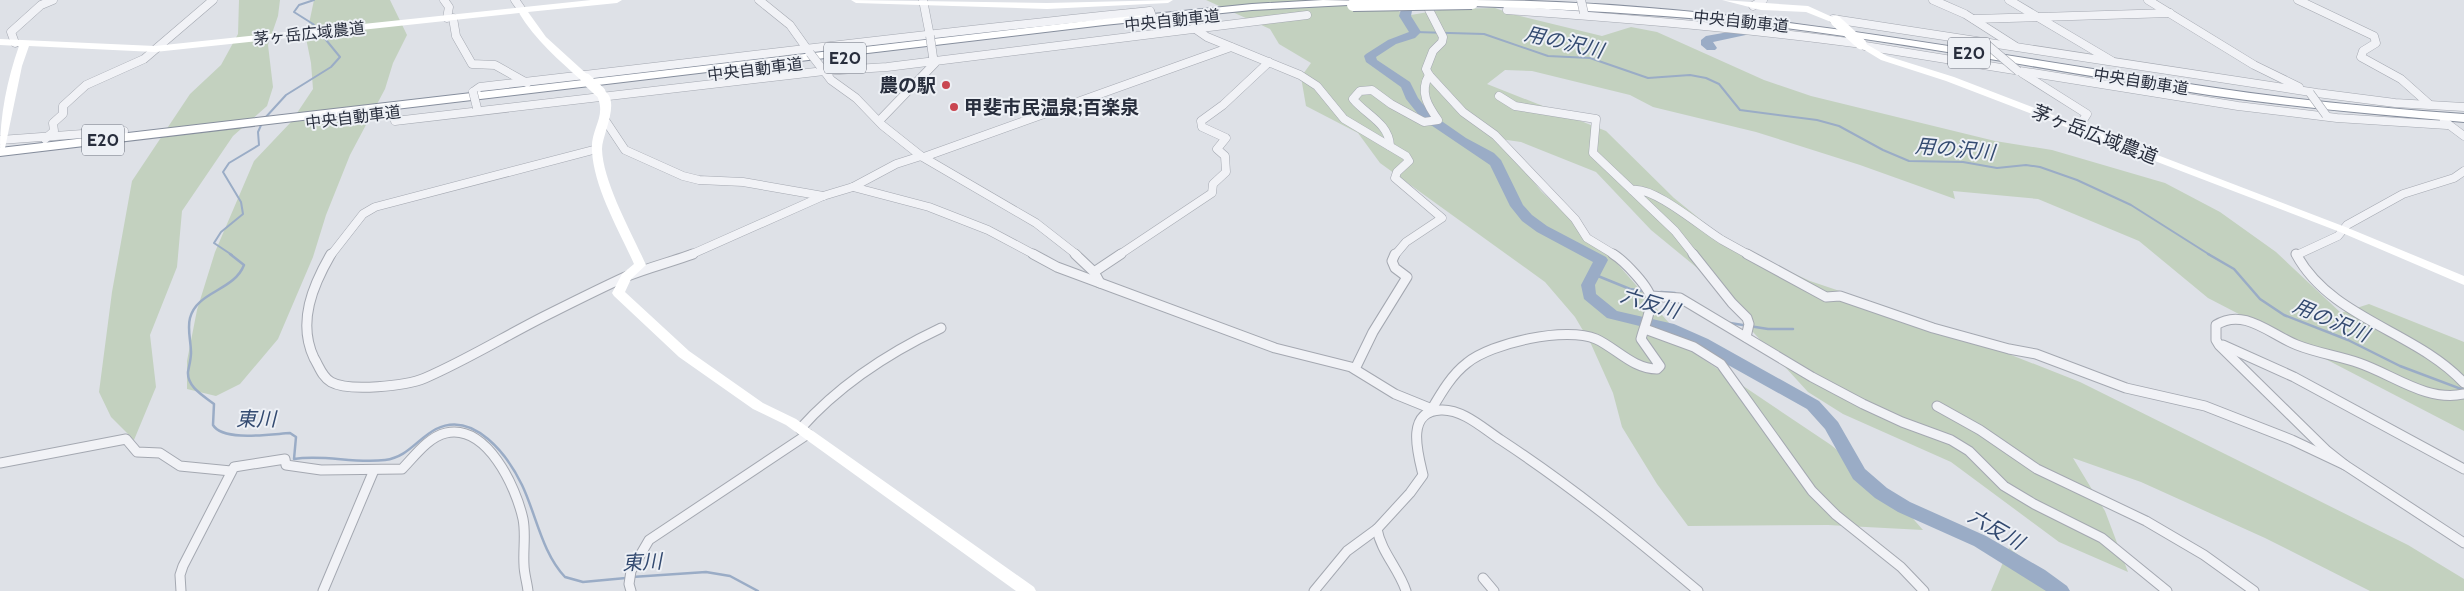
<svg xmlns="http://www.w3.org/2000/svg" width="2464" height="591" font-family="Cabin,'Noto Sans JP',sans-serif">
<rect width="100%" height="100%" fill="#dee1e7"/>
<!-- green -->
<g fill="#c3d1bf">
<polygon points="239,0 280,0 278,16 268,45 273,87 267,106 233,136 182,211 177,267 150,335 156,387 134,440 111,417 99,392 112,292 132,181 190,94 221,65 238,34"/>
<polygon points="314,0 390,0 407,35 393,63 385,89 350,155 326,215 313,257 278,339 240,384 216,396 187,389 187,361 197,310 215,252 254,161 291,122 313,89 311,63 306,38"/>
<polygon points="1206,0 1364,0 1396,9 1405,16 1446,9 1495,8 1512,14 1602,36 1631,27 1657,32 1764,80 1811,96 1995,141 2052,150 2165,183 2220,212 2276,252 2341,313 2369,304 2464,342 2464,431 2208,298 2139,241 2038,199 1953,191 1955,199 1860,165 1756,132 1653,107 1630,95 1532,71 1505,70 1487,84 1606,131 1674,198 1732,245 1810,281 1902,312 2080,382 2408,545 2464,579 2464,591 2370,591 2265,538 2141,482 2073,458 2105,511 2128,572 2059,542 1951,462 1843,414 1808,392 1753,332 1724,290 1651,230 1596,172 1521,142 1500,139 1541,191 1615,261 1697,355 1831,445 1894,497 1923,530 1828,525 1688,526 1657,484 1622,427 1613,393 1591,344 1575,317 1545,282 1380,163 1358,133 1306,106 1301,77 1311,63 1279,44 1270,29"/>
<polygon points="2009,548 2067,591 1991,591"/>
</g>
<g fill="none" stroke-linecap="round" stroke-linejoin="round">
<!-- stream-far1 -->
<g stroke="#9aacc6" stroke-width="2">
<polyline points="1415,32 1484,34 1548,56 1590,58 1648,78 1690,75 1706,78 1719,84 1740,110 1817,120 1839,126 1883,150 1909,161 1963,162 1997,168 2026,165 2040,167 2077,180 2131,205 2210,255"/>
<polyline points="265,118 286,95 331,67 340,57 313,24 294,12 299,5 314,0"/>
<polyline points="232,255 214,243 221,232 243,214 241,202 223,172 229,163 259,145 258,132 262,123"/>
</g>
<!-- stream -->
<g stroke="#9aacc6" stroke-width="2.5">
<path d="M230,254L244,265C234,291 197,291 190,318C187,329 191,341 191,353C191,359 189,366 188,372C187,387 204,396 214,404L213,425C223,442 272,434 290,433L296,437L294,459C324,454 354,464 385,460C408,457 417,439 436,429C474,410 508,456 522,485C536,514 542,553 565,577L583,582L626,578"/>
<polyline points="2208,254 2234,269 2260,299 2284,315 2348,340 2400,366 2464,390"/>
<polyline points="1593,274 1630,289 1645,291"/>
<polyline points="1661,292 1675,293"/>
<polyline points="1730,323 1768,329 1793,329"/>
<polyline points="632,577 706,572 730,576 758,591"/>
</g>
<!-- river -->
<g fill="#9aacc6" fill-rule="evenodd">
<polygon points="1404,0 1414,0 1411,16 1421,32 1415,38 1396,44 1376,57 1377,60 1410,82 1418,98 1430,113 1466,138 1494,153 1501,160 1523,205 1532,215 1547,226 1606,257 1608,260 1595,285 1596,294 1617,311 1674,324 1708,339 1819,401 1838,422 1865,469 1887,488 1910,502 1986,536 2045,570 2067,586 2070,591 2046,591 1974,546 1898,512 1875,498 1853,479 1825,429 1807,409 1696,347 1664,332 1607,318 1584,299 1581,285 1593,262 1537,232 1522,221 1510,206 1490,165 1422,119 1406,99 1401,87 1366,62 1364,56 1366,54 1388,40 1409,32 1399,16"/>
<polygon points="1751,28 1755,29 1755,33 1713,42 1717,48 1715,50 1707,50 1701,45 1701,40 1706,36"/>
</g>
<defs>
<g id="street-far1">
<polyline points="444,0 449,7 447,18"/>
<polyline points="515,0 522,10"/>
<polyline points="759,0 790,25 810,53"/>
<polyline points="923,0 930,36"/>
<polyline points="1424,0 1443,37 1442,42 1433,51 1426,69 1429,75 1463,112 1495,135 1575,219 1587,238 1615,255"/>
<polyline points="1933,0 1965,14 2015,46"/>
<polyline points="2009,0 2112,61"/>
<polyline points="2148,0 2254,65 2299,87"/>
<polyline points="2298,0 2374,36 2376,43 2363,51 2361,57 2401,79 2429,104"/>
<polyline points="1753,6 1763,0"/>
<path d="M1507,10C1626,18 1744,28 1862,44"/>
<polyline points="453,18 456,36 472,64 495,65 527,83"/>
<polyline points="1833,19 2317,93 2395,103 2464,107"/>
<polyline points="1974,19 2170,13"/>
<polyline points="1194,28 1207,37 1300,75 1317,86 1344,119 1406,156 1409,161 1397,172 1395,178 1442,218 1406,242 1395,255"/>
<polyline points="15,43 11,32 41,5 53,0"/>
<polyline points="1865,46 2238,106 2337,118 2447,125"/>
<polyline points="822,68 831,80 856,98 882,125 921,156 1036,223 1077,255"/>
<polyline points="2022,73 2087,114 2078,128"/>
<path d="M473,92L480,87C703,62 926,33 1150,11"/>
<polyline points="1499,96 1515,106 1596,119 1593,153 1632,190"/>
<polyline points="605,120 625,150 683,176 699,180 743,182 823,196"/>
<polyline points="395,121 824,71 887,67 1307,15"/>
<polyline points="879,121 935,63 933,57"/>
<polyline points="2444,121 2464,136"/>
<polyline points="45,139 54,131 53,123 63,114 63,106 86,85 144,59 213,0"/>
<polyline points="0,140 124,131"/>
<path d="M1390,146C1389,123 1366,115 1353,99L1360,91L1372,90L1391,104L1424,122L1438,120C1428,106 1419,92 1429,75"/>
<polyline points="924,157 1231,47"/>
<polyline points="853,187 929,207 988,230 1035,255"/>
<polyline points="331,255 363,214 375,207 597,149"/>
<polyline points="690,255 823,196 853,187 896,164 921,156"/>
<polyline points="1119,255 1212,193 1213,184 1226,172 1225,156 1217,149 1226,138 1202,127 1201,121 1223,105 1269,62"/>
<path d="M1694,255L1675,231L1632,190C1654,186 1702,228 1722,240C1731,245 1740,250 1749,255"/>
<polyline points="2297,255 2338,236 2347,225 2403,194 2454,178 2464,171"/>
</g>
<g id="street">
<path d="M331,254C313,285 297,322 314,358C319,366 322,377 331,382C349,392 406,386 425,378C469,359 510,333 553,312C577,300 601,288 625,277C647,268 671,262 693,254"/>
<polyline points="1033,254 1057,267 1275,348 1351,367 1395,394 1432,409"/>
<polyline points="1075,254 1094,272 1100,283"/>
<polyline points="1693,254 1732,303 1747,318 1749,324 1746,337"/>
<polyline points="1747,254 1826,297 1840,296 1933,328 2009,349 2036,354 2126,388 2205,406 2292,440 2345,465"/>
<path d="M2296,254C2331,319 2416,331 2464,383"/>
<polyline points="1094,272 1121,254"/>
<polyline points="1651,296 1680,298 1812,377 1863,404 1902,422 1951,440 1969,451 2004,486 2034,504 2102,538 2167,591"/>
<polyline points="1645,329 1694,347 1721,364 1812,491 1836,515 1901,567 1924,591"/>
<polyline points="2223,345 2294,377 2464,469"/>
<polyline points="1355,369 1373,332 1407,277 1395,268 1392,261 1395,254"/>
<path d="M2464,394C2426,402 2394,375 2359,363C2339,356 2317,353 2297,345C2271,335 2244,307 2216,325V340L2219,345L2326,450L2345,465L2464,543"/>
<polyline points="1937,406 1980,430 2037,469 2146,521 2204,555 2254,591"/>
<path d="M1430,412C1440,395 1451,375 1467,363C1491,343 1566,326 1596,339C1616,348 1633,369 1657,369L1660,366L1641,339C1644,327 1651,312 1651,300C1651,288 1623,260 1613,254"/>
<path d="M800,429C839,385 888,353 941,328"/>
<polyline points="0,463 126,439 137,452 160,453 180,466 231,471"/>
<path d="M1377,529C1381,552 1399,569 1406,591"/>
<polyline points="1483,578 1494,591"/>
<path d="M181,591L180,575L183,566L234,467L285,459L286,465L321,470L402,469C414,457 428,437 446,433C487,424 516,487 523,519C526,534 523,549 524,565C524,573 527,582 528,591"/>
<polyline points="323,591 374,470"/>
<polyline points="631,591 629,584 631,571 649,540 808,434"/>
<path d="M1314,591L1347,551L1377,529L1410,493L1423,475C1418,454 1405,411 1441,410C1463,409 1484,429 1501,440C1571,486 1634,537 1698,591"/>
</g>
<g id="highway">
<polygon points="1323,0 1372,1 1367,4 1252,10 1104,25 0,156 0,148 1104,19 1252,4"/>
<path d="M1471,0C1720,0 1964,51 2209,87C2294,100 2379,108 2464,114V122C2379,115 2294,107 2209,95C2057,72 1906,42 1753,24C1659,14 1566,9 1472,6L1467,3Z"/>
</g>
</defs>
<!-- street-far1 casing -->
<use href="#street-far1" stroke="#a4a8b1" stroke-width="9"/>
<!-- street casing -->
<use href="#street" stroke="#a4a8b1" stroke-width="11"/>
<!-- highway casing -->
<use href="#highway" stroke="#868e9d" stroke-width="2"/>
<!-- street-far1 -->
<use href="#street-far1" stroke="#f1f2f6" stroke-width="8"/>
<!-- street -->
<use href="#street" stroke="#f1f2f6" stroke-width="9"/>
<!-- secondary -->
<g fill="#fff" fill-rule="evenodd">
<path d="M591,0H622L617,3L528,12L546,37L590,77L591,79L586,82L582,81C559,60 535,40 519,13L155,52L29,46L22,66L5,148L0,151C0,115 7,80 19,46L0,45V39L155,46Z"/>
<polygon points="851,0 1047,3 1173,0 1168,3 1047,9 856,3"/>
<polygon points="1722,0 1808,6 1841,21 1836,24 1806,12 1761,10"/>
<polygon points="1861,41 1887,56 1954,77 2348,228 2464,276 2464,285 2340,232 1946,81 1881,60 1858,46 1856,44"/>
<path d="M600,89C624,96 602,134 602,149C603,183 632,233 646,265L631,279L625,292L689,351L763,403L796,419L1034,587L1036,591H1016L786,425L753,409L679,357L614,296L612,293L622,274L634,264C619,230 594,188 592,151C590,127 609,116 595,92Z"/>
</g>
<!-- highway -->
<use href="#highway" fill="#fff" fill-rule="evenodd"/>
<defs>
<g id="street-bridge">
<polyline points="1581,0 1584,13"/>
<polyline points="1150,11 1157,29"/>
<polyline points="930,36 933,57"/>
<polyline points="1984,42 2018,71"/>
<polyline points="810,53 820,66"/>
<polyline points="473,92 477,108"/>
<polyline points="2310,93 2326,115"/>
</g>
<polyline id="highway-bridge" points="1353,5 1472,3"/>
</defs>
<!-- street-bridge casing -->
<use href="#street-bridge" stroke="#a4a8b1" stroke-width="9" stroke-linecap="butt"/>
<!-- highway-bridge casing -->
<use href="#highway-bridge" stroke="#868e9d" stroke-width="14" stroke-linecap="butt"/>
<!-- street-bridge -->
<use href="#street-bridge" stroke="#f1f2f6" stroke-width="8"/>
<!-- secondary-bridge -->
<g stroke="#fff" stroke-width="11">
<polyline points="1836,21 1861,44"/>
<polyline points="586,79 600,92"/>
</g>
<!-- highway-bridge -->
<use href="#highway-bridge" stroke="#fff" stroke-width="12"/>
</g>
<!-- markers -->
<g fill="#c94651" stroke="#edf0f5" stroke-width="2">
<circle cx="946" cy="85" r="5"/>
<circle cx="954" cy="107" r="5"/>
</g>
<g text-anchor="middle" stroke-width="4" stroke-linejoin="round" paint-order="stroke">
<!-- far-street labels -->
<g font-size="16" fill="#282e3d" stroke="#edf0f5">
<text transform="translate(1172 20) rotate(-6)" y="6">中央自動車道</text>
<text transform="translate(1741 21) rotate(6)" y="6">中央自動車道</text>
<text transform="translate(309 33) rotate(-6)" y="6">茅ヶ岳広域農道</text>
<text transform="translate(755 69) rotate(-7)" y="6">中央自動車道</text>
<text transform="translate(2141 81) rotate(9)" y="6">中央自動車道</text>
<text transform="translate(353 117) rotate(-7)" y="6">中央自動車道</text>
</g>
<!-- shield labels -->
<g fill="#edf0f5" stroke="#636874" stroke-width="1">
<rect x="1948" y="37.5" width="42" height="31" rx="4"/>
<rect x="824" y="42.5" width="42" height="31" rx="4"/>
<rect x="82" y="124.5" width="42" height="31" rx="4"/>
</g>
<g font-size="18" font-weight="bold" fill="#282e3d">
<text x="1969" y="59">E20</text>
<text x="845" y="64">E20</text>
<text x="103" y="146">E20</text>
</g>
<!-- poi labels -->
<g font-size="19" font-weight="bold" fill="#282e3d" stroke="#edf0f5" text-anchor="end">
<text x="936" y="92">農の駅</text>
<text x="964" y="114" text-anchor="start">甲斐市民温泉;百楽泉</text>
</g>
<!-- street labels -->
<g font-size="19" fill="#282e3d" stroke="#edf0f5">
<text transform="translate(2095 134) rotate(21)" y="7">茅ヶ岳広域農道</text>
</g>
<!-- water labels -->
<g font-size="20" font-style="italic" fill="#334a70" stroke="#edf0f5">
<text transform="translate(1564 42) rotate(13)" y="7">用の沢川</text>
<text transform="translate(1955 149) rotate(5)" y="7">用の沢川</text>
<text transform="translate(1650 303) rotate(17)" y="7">六反川</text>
<text transform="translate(2331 320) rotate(23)" y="7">用の沢川</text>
<text x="256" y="426">東川</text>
<text transform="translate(1996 529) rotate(30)" y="7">六反川</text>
<text transform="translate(642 562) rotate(-3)" y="7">東川</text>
</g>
</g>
</svg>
